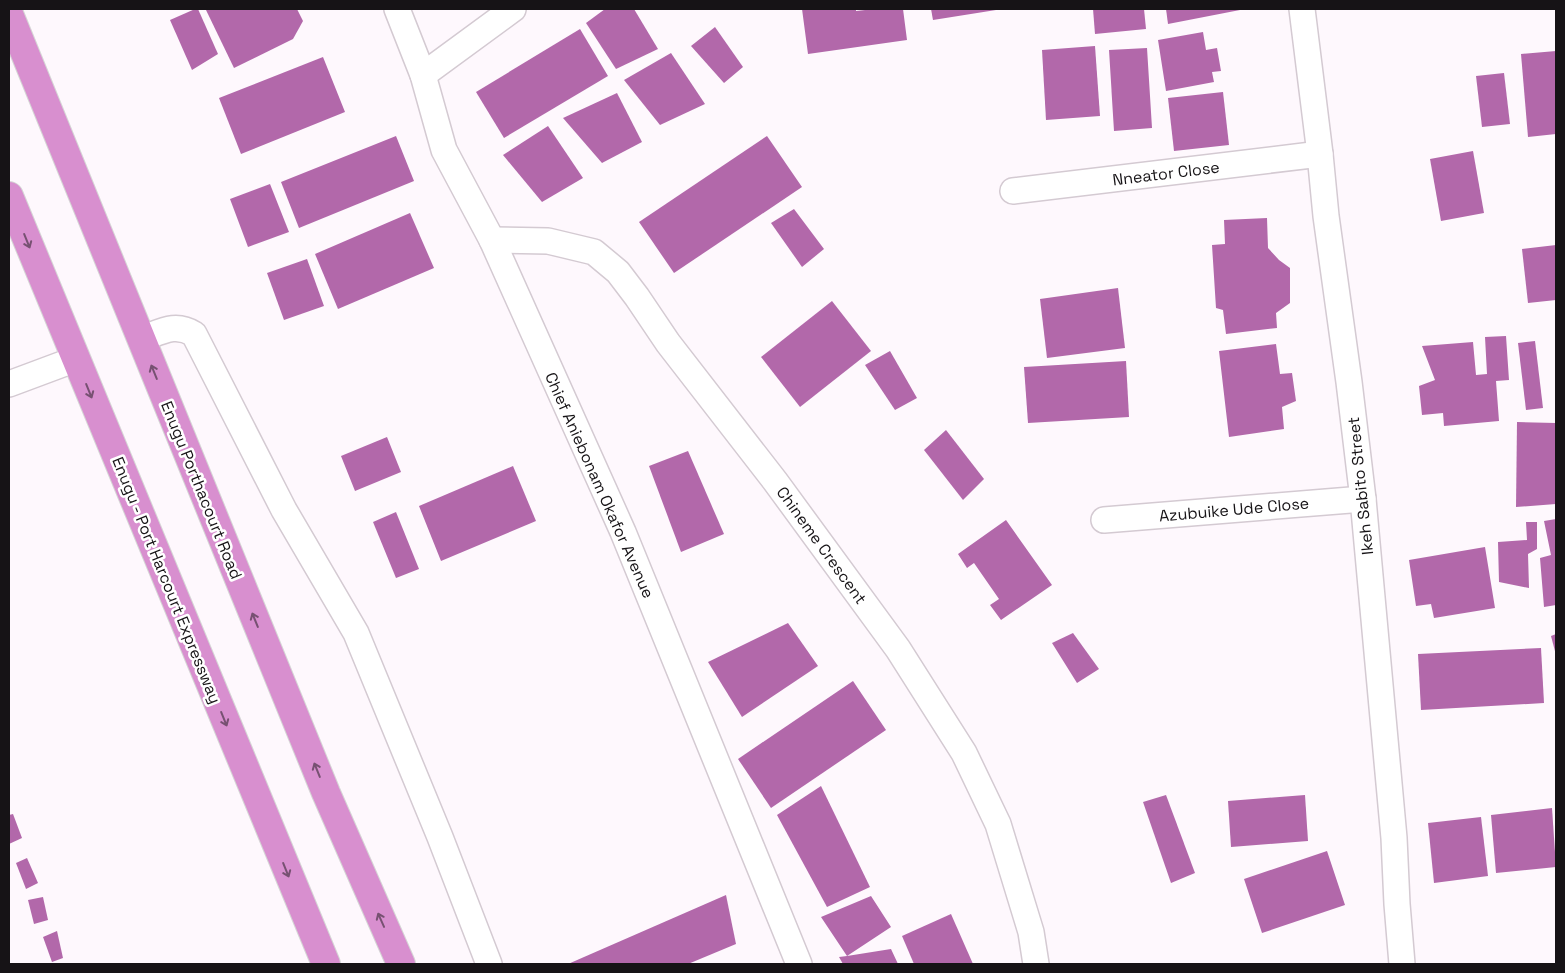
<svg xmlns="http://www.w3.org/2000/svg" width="1565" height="973" font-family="'Space Grotesk',sans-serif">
<rect width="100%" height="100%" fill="#fef8fd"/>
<!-- building -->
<g fill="#b268aa">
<polygon points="195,9 198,9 218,54 192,70 170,20"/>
<polygon points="208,9 297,9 303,21 293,39 234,68 206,10"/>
<polygon points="605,9 634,9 658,49 616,69 586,23"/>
<polygon points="802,9 856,9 856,11 874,9 903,9 907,40 808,54"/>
<polygon points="931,9 996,9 996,10 933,20"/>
<polygon points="1093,9 1144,9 1146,29 1095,34"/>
<polygon points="1166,9 1240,9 1240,10 1168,24"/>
<polygon points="715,27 743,67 724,83 691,46"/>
<polygon points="580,29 608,76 504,138 476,92"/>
<polygon points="1203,32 1206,50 1217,48 1221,71 1212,72 1214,82 1166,91 1158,40"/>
<polygon points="1095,46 1100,116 1046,120 1042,50"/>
<polygon points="1147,48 1152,128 1114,131 1109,50"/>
<polygon points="1556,51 1556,134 1528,137 1521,54"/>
<polygon points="671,53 705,104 660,125 624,80"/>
<polygon points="323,57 345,112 241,154 219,98"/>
<polygon points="1504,73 1510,124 1482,127 1476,76"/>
<polygon points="1223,92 1229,145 1174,151 1168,98"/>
<polygon points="617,93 642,142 602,163 563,118"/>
<polygon points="548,126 583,178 542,202 503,155"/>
<polygon points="396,136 414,181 299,228 281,182"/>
<polygon points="767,136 802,187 674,273 639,222"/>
<polygon points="1473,151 1484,213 1441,221 1430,159"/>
<polygon points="270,184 289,232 248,247 230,199"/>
<polygon points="794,209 824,249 802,267 771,223"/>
<polygon points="410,213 434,268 338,309 315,254"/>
<polygon points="1267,218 1268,248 1279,260 1290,268 1290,303 1276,313 1277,328 1226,334 1223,310 1216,308 1212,245 1225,244 1224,220"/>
<polygon points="1556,245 1556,300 1528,303 1522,249"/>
<polygon points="307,259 324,306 284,320 267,273"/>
<polygon points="1118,288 1125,348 1047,358 1040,299"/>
<polygon points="832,301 871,351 800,407 761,357"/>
<polygon points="1506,336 1509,380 1496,381 1499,421 1444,426 1443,413 1422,415 1419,386 1435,380 1422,346 1473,342 1476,375 1487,374 1485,337"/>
<polygon points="1535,341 1543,408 1526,410 1518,343"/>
<polygon points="1276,344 1280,374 1292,373 1296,401 1282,407 1284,429 1229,437 1219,351"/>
<polygon points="890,351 917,398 895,410 865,365"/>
<polygon points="1126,361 1129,417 1028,423 1024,367"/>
<polygon points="1517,422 1556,423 1556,504 1516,507"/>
<polygon points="946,430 984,479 963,500 924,450"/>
<polygon points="387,437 401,472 355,491 341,456"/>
<polygon points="688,451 724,534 681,552 649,466"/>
<polygon points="513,466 536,521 441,561 419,506"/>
<polygon points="396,512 419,569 396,578 373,522"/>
<polygon points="1556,519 1556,605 1544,607 1540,558 1551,555 1544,521"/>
<polygon points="1006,520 1052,585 1001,620 990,605 999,599 974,563 967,568 958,554"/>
<polygon points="1526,522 1537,522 1537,549 1528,554 1529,588 1499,582 1498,542 1527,540"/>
<polygon points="1485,547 1495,608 1434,618 1431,604 1416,606 1409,560"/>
<polygon points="788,623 818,666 742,717 708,662"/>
<polygon points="1073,633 1099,669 1077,683 1052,643"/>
<polygon points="1556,634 1556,655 1551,636"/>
<polygon points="1541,648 1544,703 1421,710 1418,654"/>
<polygon points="853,681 886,730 771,808 738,759"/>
<polygon points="821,786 870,887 827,907 777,815"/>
<polygon points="1166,795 1195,873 1171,883 1143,802"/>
<polygon points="1305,795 1308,841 1231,847 1228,801"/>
<polygon points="1552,808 1556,867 1496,873 1491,815"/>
<polygon points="13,814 22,838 9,844 9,815"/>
<polygon points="1481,817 1488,876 1434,883 1428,823"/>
<polygon points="1327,851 1345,905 1262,933 1244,879"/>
<polygon points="27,858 38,883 26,889 16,863"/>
<polygon points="726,895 736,944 688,964 568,964"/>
<polygon points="871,896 891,927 847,956 891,949 898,964 843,964 839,957 847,956 821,917"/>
<polygon points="43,897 48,920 34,924 28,900"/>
<polygon points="951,914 973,964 914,964 902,936"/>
<polygon points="57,931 63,958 52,962 43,937"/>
</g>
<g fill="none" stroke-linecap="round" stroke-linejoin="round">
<defs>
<g id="minor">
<polyline points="397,9 423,75 444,150 492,240 623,532 799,964"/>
<polyline points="1302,9 1320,154 1326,216 1349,382 1363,499 1394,838 1397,904 1402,964"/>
<polyline points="423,75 513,9"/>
<polyline points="1013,191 1320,154"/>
<polyline points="492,240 548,241 594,252 618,272 637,297 668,343 775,481 898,649 964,753 998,824 1031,932 1036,964"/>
<path d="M141,339C161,332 175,322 194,334L284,510L356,633L440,837L489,964"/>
<polyline points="9,384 76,359"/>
<polyline points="1104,520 1363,499"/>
</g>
<g id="highway">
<polyline points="9,14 326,793 401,964"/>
<polyline points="9,196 326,964"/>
</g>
</defs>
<!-- minor casing -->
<use href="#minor" stroke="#d4cad2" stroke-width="28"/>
<!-- highway casing -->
<use href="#highway" stroke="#d5d5d5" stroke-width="30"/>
<!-- minor -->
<use href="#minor" stroke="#fff" stroke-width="25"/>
<!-- highway -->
<use href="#highway" stroke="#d88fcf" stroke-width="28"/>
</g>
<!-- one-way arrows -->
<defs><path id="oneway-shaft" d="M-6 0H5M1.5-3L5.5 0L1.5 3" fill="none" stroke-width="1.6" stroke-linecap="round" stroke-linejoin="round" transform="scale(1.25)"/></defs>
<g stroke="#775172">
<use href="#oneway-shaft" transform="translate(27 241) rotate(68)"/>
<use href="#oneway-shaft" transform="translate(154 372) rotate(-112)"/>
<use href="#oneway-shaft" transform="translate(89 391) rotate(68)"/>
<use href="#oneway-shaft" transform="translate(255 620) rotate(-112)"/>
<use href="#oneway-shaft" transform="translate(224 719) rotate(68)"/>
<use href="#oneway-shaft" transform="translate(317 770) rotate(-112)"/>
<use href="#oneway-shaft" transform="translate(286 870) rotate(68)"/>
<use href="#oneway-shaft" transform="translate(381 920) rotate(-114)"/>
</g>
<g text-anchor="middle" stroke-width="5" stroke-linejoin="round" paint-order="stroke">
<!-- street labels -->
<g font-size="16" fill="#161316" stroke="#fff">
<text transform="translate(1166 173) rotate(-7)" y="6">Nneator Close</text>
<text transform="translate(600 485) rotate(66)" y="6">Chief Aniebonam Okafor Avenue</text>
<text transform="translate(1360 486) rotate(-96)" y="6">Ikeh Sabito Street</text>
<text transform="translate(202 490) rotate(68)" y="6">Enugu Porthacourt Road</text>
<text transform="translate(1234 509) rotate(-5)" y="6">Azubuike Ude Close</text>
<text transform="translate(822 545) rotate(54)" y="6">Chineme Crescent</text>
<text transform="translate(167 580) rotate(68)" y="6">Enugu - Port Harcourt Expressway</text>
</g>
</g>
<!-- border -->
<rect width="1565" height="973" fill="none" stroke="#161316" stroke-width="20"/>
</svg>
